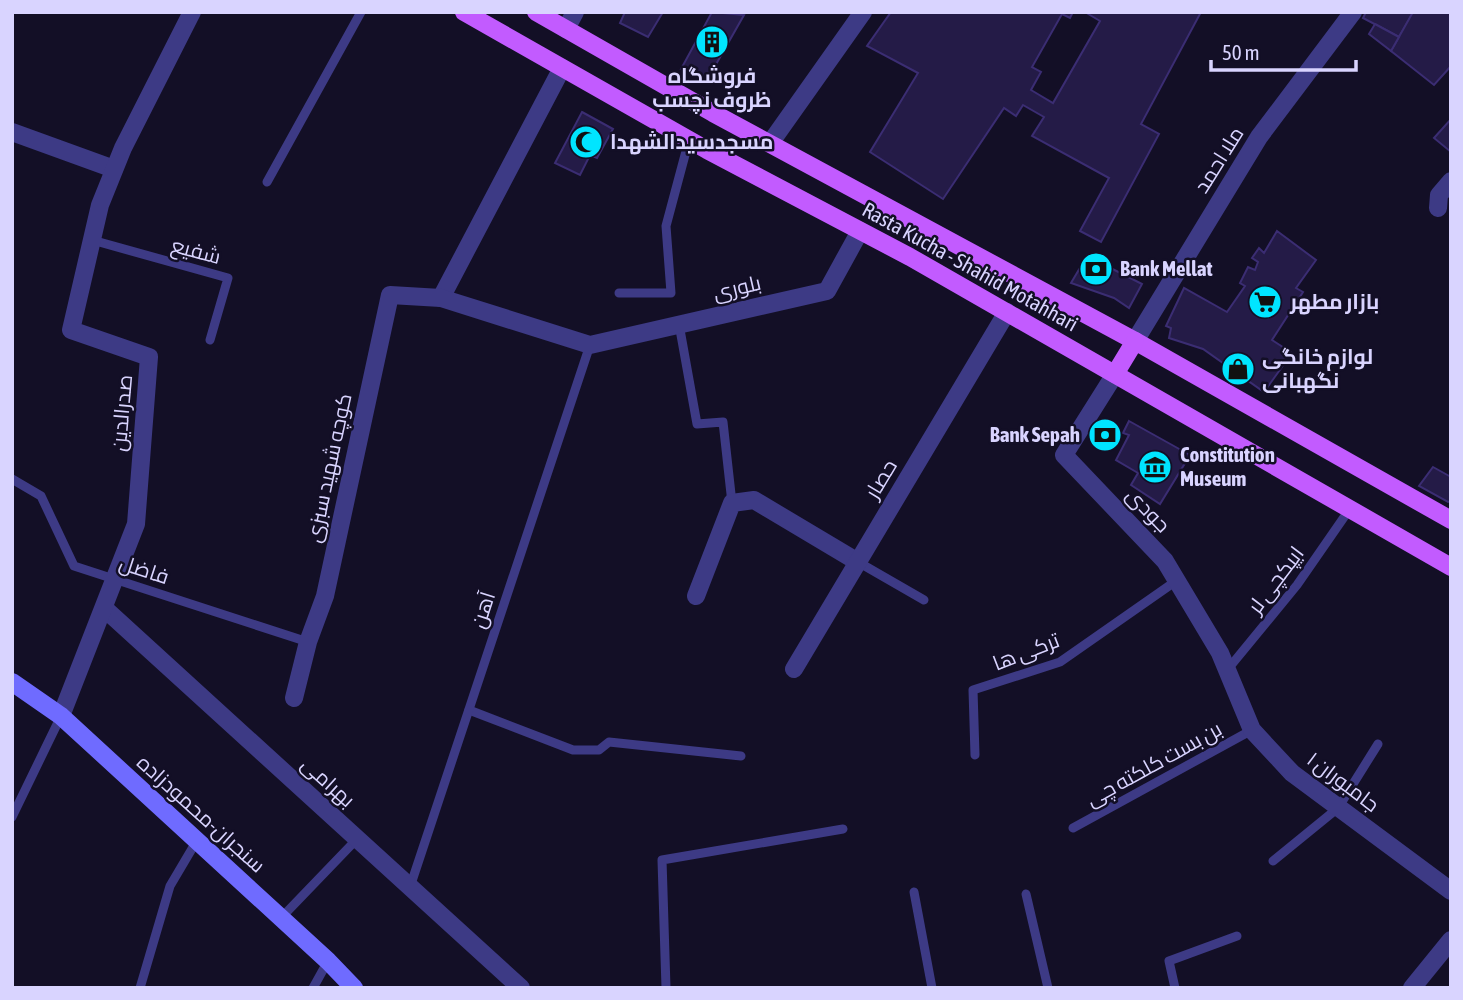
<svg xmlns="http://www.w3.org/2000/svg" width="1463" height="1000" font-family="'Asap Condensed',Cairo,sans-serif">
<rect width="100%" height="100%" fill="#130f26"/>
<!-- building -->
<g fill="#241b47" stroke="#3b2d73" stroke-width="2">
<polygon points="625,12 663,12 648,37 620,23"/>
<polygon points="712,12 744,15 706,82 681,69"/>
<polygon points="891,12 1073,12 1070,18 1062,14 1032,67 1041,72 1031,90 1053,103 1100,21 1085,12 1201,12 1141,124 1159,134 1101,242 1080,231 1109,178 1032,136 1044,117 1023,105 1016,116 1004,108 943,199 870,152 918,73 867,46"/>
<polygon points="1366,12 1411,12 1413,13 1399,37 1363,18"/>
<polygon points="1451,12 1451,66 1434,85 1391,51 1413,12"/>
<polygon points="1375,24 1399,37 1391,51 1369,34"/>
<polygon points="582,112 613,129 597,158 590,155 580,175 555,163"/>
<polygon points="1451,119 1451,152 1434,138"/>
<polygon points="1277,231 1316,260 1296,288 1303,292 1272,340 1292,353 1264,392 1203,349 1169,338 1171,328 1166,326 1184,288 1227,312 1245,286 1240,283 1248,267 1255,270 1258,262 1252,258 1259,248 1264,253"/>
<polygon points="1087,256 1142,284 1129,308 1114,298 1071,283"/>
<polygon points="1129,421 1190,455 1160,504 1131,485 1138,473 1116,460 1129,435 1123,433"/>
<polygon points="1433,467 1451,477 1451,501 1448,502 1419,486"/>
</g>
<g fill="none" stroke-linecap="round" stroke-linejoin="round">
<!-- lane -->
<g stroke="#3d3a85" stroke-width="9">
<polyline points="267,182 361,12"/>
<polyline points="92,240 228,278 210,340"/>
<polyline points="619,293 671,293 666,226 689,140"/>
<polyline points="679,324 697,424 723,422 732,503"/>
<polyline points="12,479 41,496 74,566 308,642"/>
<polyline points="858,562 924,600"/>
<polyline points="1228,669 1297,585 1349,510"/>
<polyline points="469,710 573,750 599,750 609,742 741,756"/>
<polyline points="975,755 973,690 1060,662 1176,581"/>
<polyline points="12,817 61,716"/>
<polyline points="1073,828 1252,730"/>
<polyline points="1273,861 1338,808 1378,744"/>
<polyline points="410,887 590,345"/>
<polyline points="914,892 932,988"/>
<polyline points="1026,894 1048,988"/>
<polyline points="281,918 357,839"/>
<polyline points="140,988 170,886 196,842"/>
<polyline points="313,988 328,961"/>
<polyline points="666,988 662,860 843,829"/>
<polyline points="1175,988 1169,961 1237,936"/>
</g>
<!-- street -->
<g stroke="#3d3a85" stroke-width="18">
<polyline points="566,29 575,12"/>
<polyline points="12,132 114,169"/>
<polyline points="771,142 863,12"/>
<polyline points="1438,208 1439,195 1451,181"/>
<polyline points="441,298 562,68"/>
<polyline points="1135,341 1259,137 1353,12"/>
<polyline points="1115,374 1064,455 1165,561 1220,653 1252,730 1292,773 1451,891"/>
<polyline points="696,596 732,503 754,500 858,562"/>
<polyline points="105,609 521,988"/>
<polyline points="794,669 1007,312"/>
<polyline points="294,698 308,642 325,596 390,295 441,298 590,345 827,291 860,231"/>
<polyline points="61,716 136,524 149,357 71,330 100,205 123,148 192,12"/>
<polyline points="1412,988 1451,940"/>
</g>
<!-- secondary -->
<polyline stroke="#6f6bff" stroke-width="18" points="12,682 61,716 328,961 354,988"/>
<!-- primary -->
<g stroke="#c25bff" stroke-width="18">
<polyline points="464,12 707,150 910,257 1451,567"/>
<polyline points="536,12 713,113 1135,341 1451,520"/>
<polyline points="1115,374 1135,341"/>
</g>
</g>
<!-- icons -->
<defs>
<symbol id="building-disc" viewBox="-11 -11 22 22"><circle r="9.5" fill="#00e5ff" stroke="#130f26"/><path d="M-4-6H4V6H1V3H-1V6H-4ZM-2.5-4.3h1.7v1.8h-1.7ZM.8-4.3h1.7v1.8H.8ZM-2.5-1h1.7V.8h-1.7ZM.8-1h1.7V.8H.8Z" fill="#111"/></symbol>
<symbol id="mosque-disc" viewBox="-11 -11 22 22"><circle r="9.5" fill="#00e5ff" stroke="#130f26"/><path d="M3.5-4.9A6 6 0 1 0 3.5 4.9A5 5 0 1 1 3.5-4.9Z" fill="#111"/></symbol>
<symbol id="bank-disc" viewBox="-11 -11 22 22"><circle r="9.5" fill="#00e5ff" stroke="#130f26"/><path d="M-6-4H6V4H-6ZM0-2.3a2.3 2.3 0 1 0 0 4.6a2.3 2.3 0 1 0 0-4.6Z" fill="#111"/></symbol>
<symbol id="supermarket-disc" viewBox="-11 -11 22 22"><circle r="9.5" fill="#00e5ff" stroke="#130f26"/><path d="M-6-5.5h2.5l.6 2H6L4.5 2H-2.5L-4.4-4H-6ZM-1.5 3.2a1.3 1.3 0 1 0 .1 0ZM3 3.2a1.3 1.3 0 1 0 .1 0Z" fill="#111"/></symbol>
<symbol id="shop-disc" viewBox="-11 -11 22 22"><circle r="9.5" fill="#00e5ff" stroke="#130f26"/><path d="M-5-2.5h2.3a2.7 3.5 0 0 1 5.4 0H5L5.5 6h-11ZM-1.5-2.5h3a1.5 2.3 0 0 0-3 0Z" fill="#111"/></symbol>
<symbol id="museum-disc" viewBox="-11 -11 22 22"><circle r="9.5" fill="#00e5ff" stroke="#130f26"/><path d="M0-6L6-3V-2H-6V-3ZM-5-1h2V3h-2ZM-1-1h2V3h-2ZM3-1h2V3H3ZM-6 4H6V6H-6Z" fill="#111"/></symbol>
</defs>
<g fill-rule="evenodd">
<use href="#building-disc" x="693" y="23" width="38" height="38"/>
<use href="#mosque-disc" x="567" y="123" width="38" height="38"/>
<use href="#bank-disc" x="1077" y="250" width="38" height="38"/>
<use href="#supermarket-disc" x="1246" y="283" width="38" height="38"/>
<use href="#shop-disc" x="1219" y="350" width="38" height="38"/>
<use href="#bank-disc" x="1086" y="416" width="38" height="38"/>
<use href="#museum-disc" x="1136" y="448" width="38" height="38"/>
</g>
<g text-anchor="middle" stroke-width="5" stroke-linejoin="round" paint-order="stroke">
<!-- poi labels -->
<g font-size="21" font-weight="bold" fill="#d9d4ff" stroke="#130f26" text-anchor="start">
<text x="712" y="83" text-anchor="middle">فروشگاه<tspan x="712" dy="24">ظروف نچسب</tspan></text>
<text x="610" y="149">مسجدسیدالشهدا</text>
<text x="1120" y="276">Bank Mellat</text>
<text x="1290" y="309">بازار مطهر</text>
<text x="1262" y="364">لوازم خانگی<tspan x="1262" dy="24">نگهبانی</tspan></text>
<text x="1080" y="442" text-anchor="end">Bank Sepah</text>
<text x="1180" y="462">Constitution<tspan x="1180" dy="24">Museum</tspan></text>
</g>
<!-- street labels -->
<g font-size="21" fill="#d9d4ff" stroke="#130f26">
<text transform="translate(1219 160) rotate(-58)" y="7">ملا احمد</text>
<text transform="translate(196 251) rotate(15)" y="7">شفیع</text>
<text transform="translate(970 267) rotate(29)" y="7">Rasta Kucha - Shahid Motahhari</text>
<text transform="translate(737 288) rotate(-13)" y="7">بلوری</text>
<text transform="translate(122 413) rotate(-85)" y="7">صدرالدین</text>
<text transform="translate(329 468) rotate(-78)" y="7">کوچه شهید سبزی</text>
<text transform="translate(881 479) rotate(-59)" y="7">حصار</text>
<text transform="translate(1148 510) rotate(46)" y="7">جودی</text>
<text transform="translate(144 570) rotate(18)" y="7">فاضل</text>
<text transform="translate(1276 580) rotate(-53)" y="7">ایپکچی لر</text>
<text transform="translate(483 610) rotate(-72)" y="7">آهن</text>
<text transform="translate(1026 652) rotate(-21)" y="7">ترکی ها</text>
<text transform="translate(1154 764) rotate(-29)" y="7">بن بست کلکته چی</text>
<text transform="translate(328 782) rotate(42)" y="7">بهرامی</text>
<text transform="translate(1343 782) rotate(37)" y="7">جامبوران ۱</text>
<text transform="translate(201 814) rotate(42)" y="7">سنجران-محمودزاده</text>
</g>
</g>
<!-- border -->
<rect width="1463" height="1000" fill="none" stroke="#d9d4ff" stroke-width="28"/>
<!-- scale -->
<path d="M1211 60v10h145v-10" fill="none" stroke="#d9d4ff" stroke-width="3.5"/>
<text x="1222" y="60" font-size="21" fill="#d9d4ff" stroke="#130f26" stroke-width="5" paint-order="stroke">50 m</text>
</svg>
